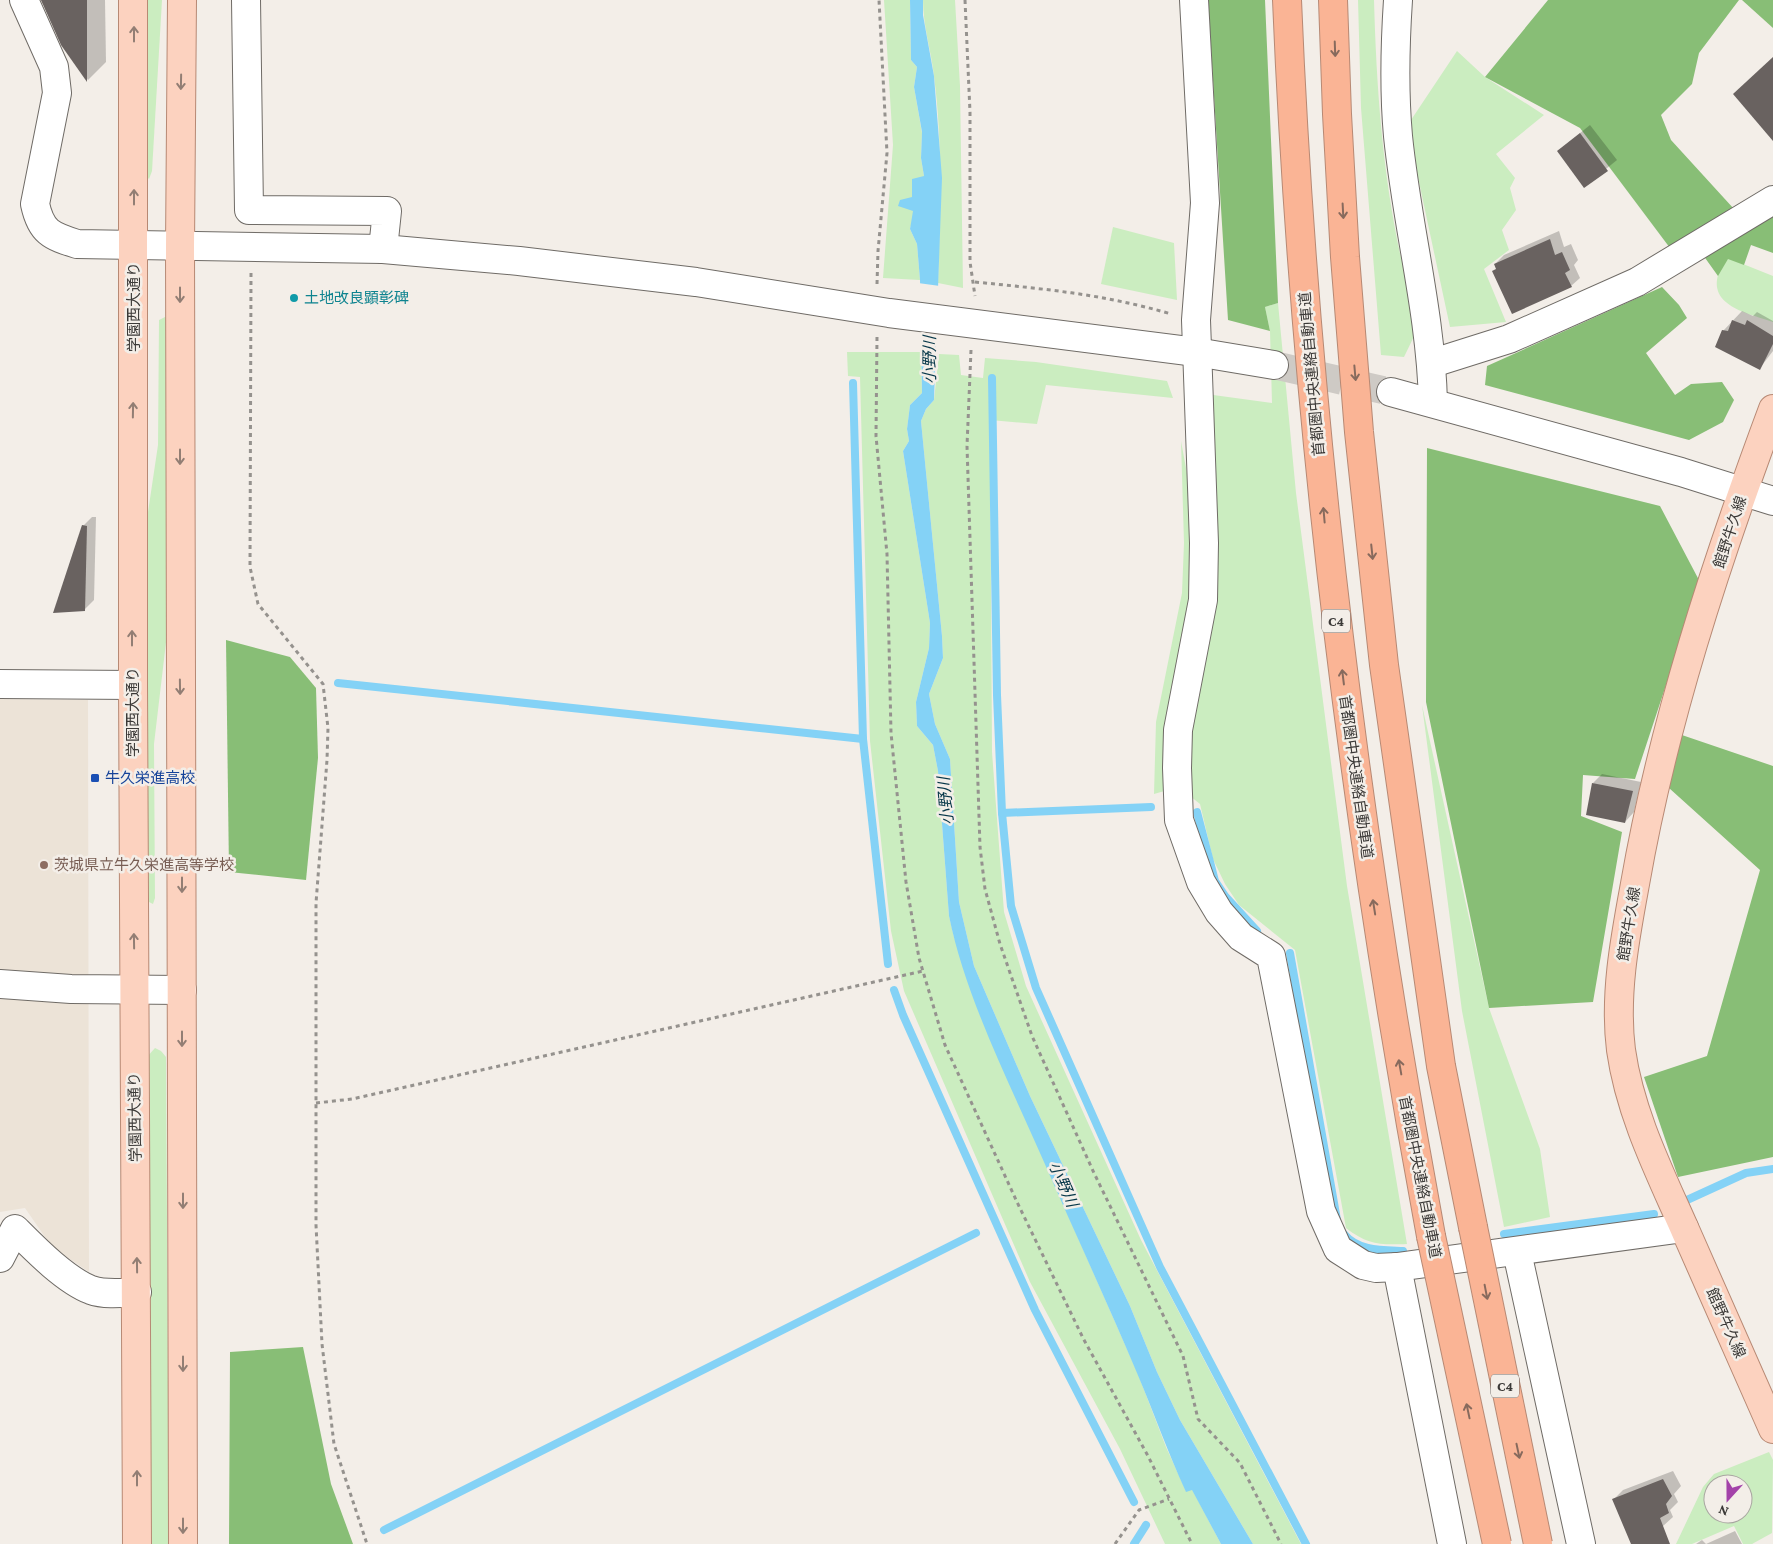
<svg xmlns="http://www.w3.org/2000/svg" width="1773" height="1544" font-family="'Crimson Pro','Noto Sans JP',serif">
<rect width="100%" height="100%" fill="#f3eee8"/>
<!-- built -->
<polygon fill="#ece3d7" points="0,699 88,700 89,1272 52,1247 25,1208 0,1212"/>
<!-- green -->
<g fill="#cbedc0" fill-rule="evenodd">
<polygon points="147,0 162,0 152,171 149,179 146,176"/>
<polygon points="884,0 910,0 911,60 917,67 914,87 922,133 921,158 924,176 910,229 917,244 920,280 883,278 893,145"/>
<path d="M923,0H955L960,86L963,288L938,283C940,214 943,145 934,76C931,50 923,26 923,0Z"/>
<path d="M1358,0H1374C1377,110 1386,220 1419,326L1404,357L1381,355L1361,108Z"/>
<polygon points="1457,51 1485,77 1544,115 1496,154 1515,178 1510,188 1516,210 1502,230 1509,250 1484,269 1506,322 1450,327 1407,126"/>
<polygon points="1113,227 1174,243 1177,300 1101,284"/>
<path d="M1728,258L1773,276V322C1751,314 1709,307 1718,275C1720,270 1725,263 1728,258Z"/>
<path d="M1278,303L1296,493L1347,886L1407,1244C1380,1245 1368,1245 1346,1228L1295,950L1239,905L1225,884L1213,859L1200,804L1190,796L1188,759L1206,394L1272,403L1270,331L1265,307Z"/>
<polygon points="165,317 167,318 167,634 154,744 155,898 153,904 149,902 144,539 158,445 159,320"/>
<polygon points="847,352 921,352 922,393 910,405 907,429 909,441 903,451 930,623 929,648 916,702 917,726 933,745 938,771 949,916 954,937 1003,1067 1138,1374 1166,1447 1186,1491 1192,1489 1221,1544 1165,1544 1120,1449 1030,1282 904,991 891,931 870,741 860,377 848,376"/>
<polygon points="939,354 959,355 961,375 983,378 985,358 1036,362 1167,381 1173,398 1046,385 1037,424 990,420 992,752 1004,912 1026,986 1141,1240 1301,1544 1253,1544 1180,1420 1157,1372 1130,1306 1030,1096 974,966 959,902 950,759 935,724 929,694 943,658 942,636 921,421 926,409 934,400"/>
<polygon points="1181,441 1195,517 1196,599 1168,790 1154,794 1156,722 1182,593 1184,543"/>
<polygon points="1422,705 1489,1008 1540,1149 1550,1217 1504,1227 1462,1011"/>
<polygon points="155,1048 161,1051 166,1057 169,1544 149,1544 147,1057"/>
<path d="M1769,1452L1773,1460L1772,1533L1752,1544H1743L1734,1526L1692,1544H1676L1703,1487L1714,1474ZM1713,1484H1743V1514H1713Z"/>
</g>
<!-- forest -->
<g fill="#88be76">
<polygon points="1208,0 1265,0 1278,303 1265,307 1270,331 1228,320"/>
<polygon points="1548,0 1739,0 1699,53 1692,84 1661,115 1671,140 1734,209 1670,248 1580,128 1485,77"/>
<polygon points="1742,0 1773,0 1773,28"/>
<polygon points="1773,209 1773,253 1751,245 1744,265 1728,259 1718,276 1703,255"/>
<polygon points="1662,287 1679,305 1687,318 1646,353 1675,395 1691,384 1722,382 1734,400 1723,422 1689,440 1485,385 1487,366"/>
<polygon points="1427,448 1660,506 1700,582 1635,779 1583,775 1581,816 1622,832 1593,1002 1489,1008 1426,702"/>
<polygon points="226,640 290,657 316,688 318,758 306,880 229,872"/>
<polygon points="1676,733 1773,766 1773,1157 1678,1177 1644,1077 1707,1056 1760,870 1669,788"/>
<polygon points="303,1347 331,1484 353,1544 229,1544 230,1352"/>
</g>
<!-- water -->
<path fill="#84d2f6" d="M910,0H923V15L934,76L942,178L934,400L926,409L921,421L942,636L943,658L929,694L935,724L950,759L959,902L974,966L1030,1096L1130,1306L1157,1372L1180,1420L1253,1544H1221L1192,1490L1186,1492C1168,1453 1154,1413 1137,1373C1107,1302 1075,1233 1044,1162C1010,1084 966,999 949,916L938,771L933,745L917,726L916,702L929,648L930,623L903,451L909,441L907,429L910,405L922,393L920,280L917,244L910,229L913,211L898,206L900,200L912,197V179L924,176L921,158L922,132L914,87L917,67L911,60Z"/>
<!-- pier -->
<polygon fill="#f3eee8" points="918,283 940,286 938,343 919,340"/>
<!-- shadow -->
<g fill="#0003">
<polygon points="41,0 105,0 106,62 88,80 63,45"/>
<polygon points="1590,125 1617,160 1585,186 1558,151"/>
<polygon points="1559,231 1564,247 1571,244 1578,260 1574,265 1580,278 1571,286 1497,268 1495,264 1504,255"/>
<polygon points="1742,311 1753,316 1757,312 1773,321 1773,351 1760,368 1723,331"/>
<polygon points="92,517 96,517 94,600 84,610 83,526"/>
<polygon points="1602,774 1641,782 1634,812 1625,822 1593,783"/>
<polygon points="1673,1471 1681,1486 1674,1494 1678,1502 1670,1510 1673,1517 1663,1526 1631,1541 1614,1499 1623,1490"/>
<polygon points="1735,1531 1742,1544 1696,1544 1702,1540 1706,1544"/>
</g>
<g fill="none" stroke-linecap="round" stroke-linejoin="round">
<!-- stream -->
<g stroke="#84d2f6" stroke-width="8">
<polyline points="992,378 997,695 1002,813 1011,906 1036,988 1160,1267 1306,1544"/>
<polyline points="853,383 863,739 888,964"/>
<polyline points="338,683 863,739"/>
<polyline points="1197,812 1215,881 1225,896 1257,931"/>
<polyline points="1002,813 1151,807"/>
<polyline points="1290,953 1337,1220"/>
<polyline points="894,990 903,1015 1035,1310 1134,1502"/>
<polyline points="1687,1200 1746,1173 1773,1169"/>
<path d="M1344,1234C1358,1251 1382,1250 1403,1251"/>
<polyline points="1504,1234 1654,1214"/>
<polyline points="384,1530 976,1233"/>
<polyline points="1134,1544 1146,1525"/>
</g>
</g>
<!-- building -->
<g fill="#696260">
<polygon points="41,0 87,0 87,82 61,45"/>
<polygon points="1773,57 1773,141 1733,94"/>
<polygon points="1580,133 1608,171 1584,188 1557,151"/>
<polygon points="1550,239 1555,255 1562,252 1570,270 1565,273 1572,287 1512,314 1492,271 1496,269 1494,264"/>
<polygon points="1732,320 1745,325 1747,320 1773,336 1773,344 1760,370 1715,347 1722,330 1728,331"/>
<polygon points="82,525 87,526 85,611 53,613"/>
<polygon points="1592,783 1633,791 1625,823 1586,815"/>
<polygon points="1663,1479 1672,1496 1666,1504 1669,1513 1660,1518 1670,1544 1631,1544 1612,1499"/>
</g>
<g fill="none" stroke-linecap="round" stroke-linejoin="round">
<!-- minor-tunnel -->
<polyline stroke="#cecac5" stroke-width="28" stroke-dasharray="28 14" stroke-linecap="butt" points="1274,365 1391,392"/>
<defs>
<g id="minor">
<path d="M24,0L54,67L57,93L35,204C41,232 51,236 77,244L383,249L519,261L696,282L889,313L1196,352L1274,365"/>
<polyline points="246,0 249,210 387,211 383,249"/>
<polyline points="1194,0 1205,203 1196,320 1204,543 1203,600 1178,730 1177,768 1179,820 1201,882 1219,912 1241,937 1271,956 1321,1211 1338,1249 1363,1265 1376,1268 1397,1267 1684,1228"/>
<path d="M1398,0C1395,45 1394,92 1398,136C1407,226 1431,313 1433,403"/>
<polyline points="1433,363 1509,339 1637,282 1773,200"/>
<polyline points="1391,392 1681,472 1773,501"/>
<polyline points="0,684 133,685"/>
<polyline points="0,984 71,989 182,990"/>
<polyline points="1517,1252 1581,1544"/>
<path d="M0,1258L15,1229C34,1248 65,1280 91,1290C105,1295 122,1293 137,1292"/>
<polyline points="1397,1267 1452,1544"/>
</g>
<g id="major">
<polyline points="133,0 133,685 137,1544"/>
<polyline points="182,0 180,246 183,1544"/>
<path d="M1773,409C1716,562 1663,723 1635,884C1625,938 1614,995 1621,1050C1630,1114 1660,1173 1686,1232C1715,1297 1744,1363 1773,1429"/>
</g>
<g id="highway">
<path d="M1287,0C1304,415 1355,827 1431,1236"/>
<polyline points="1333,0 1337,114 1345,257 1359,432 1384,665 1441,1066 1473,1227"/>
</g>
</defs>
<!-- minor casing -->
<use href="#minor" stroke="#6f6b66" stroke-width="30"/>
<!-- major casing -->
<use href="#major" stroke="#b78974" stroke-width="30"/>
<!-- highway casing -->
<use href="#highway" stroke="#b78974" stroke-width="30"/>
<!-- path -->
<g stroke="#95928e" stroke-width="3" stroke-dasharray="4 4" stroke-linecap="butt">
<polyline points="965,0 970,112 970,262 975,296"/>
<polyline points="251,273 250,567 258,604 323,684 328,728 327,760 316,903 316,1225 322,1344 334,1444 367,1544"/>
<path d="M975,282C1044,289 1103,294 1171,314"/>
<polyline points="877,284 878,251 887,153 879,0"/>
<polyline points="877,337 876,436 887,554 891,733 906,882 919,958 945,1045 1017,1202 1083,1338 1148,1456 1192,1544"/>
<polyline points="971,350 967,446 980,847 985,889 1000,944 1032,1036 1094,1173 1183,1356 1198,1419 1240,1463 1281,1544"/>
<polyline points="316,1103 352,1099 923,971"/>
<polyline points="1115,1544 1139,1510 1169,1499"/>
</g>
<!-- minor -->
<use href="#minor" stroke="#fff" stroke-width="28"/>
<!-- major -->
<use href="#major" stroke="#fcd2bf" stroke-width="28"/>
<!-- highway -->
<use href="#highway" stroke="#fab495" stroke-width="28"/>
<defs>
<g id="highway-bridge">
<polyline points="1473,1227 1538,1544"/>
<polyline points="1431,1236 1497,1544"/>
</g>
</defs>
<!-- highway-bridge casing -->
<use href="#highway-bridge" stroke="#b78974" stroke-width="30" stroke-linecap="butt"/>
<!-- highway-bridge -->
<use href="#highway-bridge" stroke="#fab495" stroke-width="28"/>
</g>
<!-- one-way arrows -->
<defs><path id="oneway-shaft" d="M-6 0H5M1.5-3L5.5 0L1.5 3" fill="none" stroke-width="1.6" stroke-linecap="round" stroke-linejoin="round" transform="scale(1.25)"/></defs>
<g stroke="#927e74">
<use href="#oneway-shaft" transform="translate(134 34) rotate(-90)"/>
<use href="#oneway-shaft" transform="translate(181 82) rotate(91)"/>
<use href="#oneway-shaft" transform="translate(134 197) rotate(-90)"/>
<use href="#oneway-shaft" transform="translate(180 295) rotate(90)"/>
<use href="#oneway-shaft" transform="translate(133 410) rotate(-89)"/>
<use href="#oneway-shaft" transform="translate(180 457) rotate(90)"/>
<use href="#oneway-shaft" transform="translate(132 638) rotate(-90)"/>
<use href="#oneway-shaft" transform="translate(180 687) rotate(89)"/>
<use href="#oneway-shaft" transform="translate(182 885) rotate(90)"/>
<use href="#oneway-shaft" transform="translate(134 941) rotate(-91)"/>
<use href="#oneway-shaft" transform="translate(182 1039) rotate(90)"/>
<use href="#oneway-shaft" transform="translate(183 1201) rotate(90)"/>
<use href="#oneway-shaft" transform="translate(137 1265) rotate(-91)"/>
<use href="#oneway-shaft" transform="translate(183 1364) rotate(90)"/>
<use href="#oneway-shaft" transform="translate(137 1478) rotate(-90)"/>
<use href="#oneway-shaft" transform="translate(183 1526) rotate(90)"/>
</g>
<g stroke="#876a5d">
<use href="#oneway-shaft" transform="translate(1335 49) rotate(88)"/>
<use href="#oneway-shaft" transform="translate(1343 211) rotate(87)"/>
<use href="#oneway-shaft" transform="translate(1355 373) rotate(85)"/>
<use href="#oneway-shaft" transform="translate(1324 515) rotate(-95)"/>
<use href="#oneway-shaft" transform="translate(1372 552) rotate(84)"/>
<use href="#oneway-shaft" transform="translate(1343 677) rotate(-97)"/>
<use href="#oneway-shaft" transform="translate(1374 907) rotate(-99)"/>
<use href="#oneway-shaft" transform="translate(1400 1067) rotate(-100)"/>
<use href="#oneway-shaft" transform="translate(1486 1292) rotate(79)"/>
<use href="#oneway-shaft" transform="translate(1468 1411) rotate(-102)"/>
<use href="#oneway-shaft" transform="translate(1518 1451) rotate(78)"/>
</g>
<!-- markers -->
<circle fill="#0f9aa8" stroke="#f3eee8" stroke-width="2" cx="294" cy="298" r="5"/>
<rect fill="#1a4fb4" stroke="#f3eee8" stroke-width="2" x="90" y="773" width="10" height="10" rx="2.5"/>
<circle fill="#8d6e63" stroke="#f3eee8" stroke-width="2" cx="44" cy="865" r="5"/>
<g text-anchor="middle" stroke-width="5" stroke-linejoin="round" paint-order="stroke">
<!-- shield labels -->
<g fill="#f3eee8" stroke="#726f6c" stroke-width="1">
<rect x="1322" y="609.5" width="28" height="23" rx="4"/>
<rect x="1491" y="1374.5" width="28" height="23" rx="4"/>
</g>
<g font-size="14" font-weight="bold" fill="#3b3937">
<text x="1336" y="626">C4</text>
<text x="1505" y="1391">C4</text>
</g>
<!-- culture labels -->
<g font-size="15" fill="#0d838f" stroke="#f3eee8" text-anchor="start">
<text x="304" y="303">土地改良顕彰碑</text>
</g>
<!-- street labels -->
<g font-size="15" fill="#3b3937" stroke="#f3eee8">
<text transform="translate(134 307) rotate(-90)" y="5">学園西大通り</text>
<text transform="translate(1312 374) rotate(-95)" y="5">首都圏中央連絡自動車道</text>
<text transform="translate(1730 532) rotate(-72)" y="5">館野牛久線</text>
<text transform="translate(133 712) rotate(-90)" y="5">学園西大通り</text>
<text transform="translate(1356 777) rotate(82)" y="5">首都圏中央連絡自動車道</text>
<text transform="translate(1629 924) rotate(-81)" y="5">館野牛久線</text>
<text transform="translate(135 1117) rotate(-91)" y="5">学園西大通り</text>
<text transform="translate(1420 1177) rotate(79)" y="5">首都圏中央連絡自動車道</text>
<text transform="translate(1726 1323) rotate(66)" y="5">館野牛久線</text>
</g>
<!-- transit labels -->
<g font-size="15" fill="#164399" stroke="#f3eee8" text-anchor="start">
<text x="105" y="783">牛久栄進高校</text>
</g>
<!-- education labels -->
<g font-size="15" fill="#785e54" stroke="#f3eee8" text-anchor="start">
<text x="54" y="870">茨城県立牛久栄進高等学校</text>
</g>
<!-- water labels -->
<g font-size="16" font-style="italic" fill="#063749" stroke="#f3eee8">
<text transform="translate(929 360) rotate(-90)" y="6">小野川</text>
<text transform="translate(945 801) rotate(-95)" y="6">小野川</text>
<text transform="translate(1064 1184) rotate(66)" y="6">小野川</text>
</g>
</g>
<!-- north arrow -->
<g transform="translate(1728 1499) rotate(201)"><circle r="24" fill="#f3eee8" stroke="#a9a6a1"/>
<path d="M0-4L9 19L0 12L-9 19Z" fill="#a342a9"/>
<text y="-8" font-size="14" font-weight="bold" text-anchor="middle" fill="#3b3937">N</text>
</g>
</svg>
